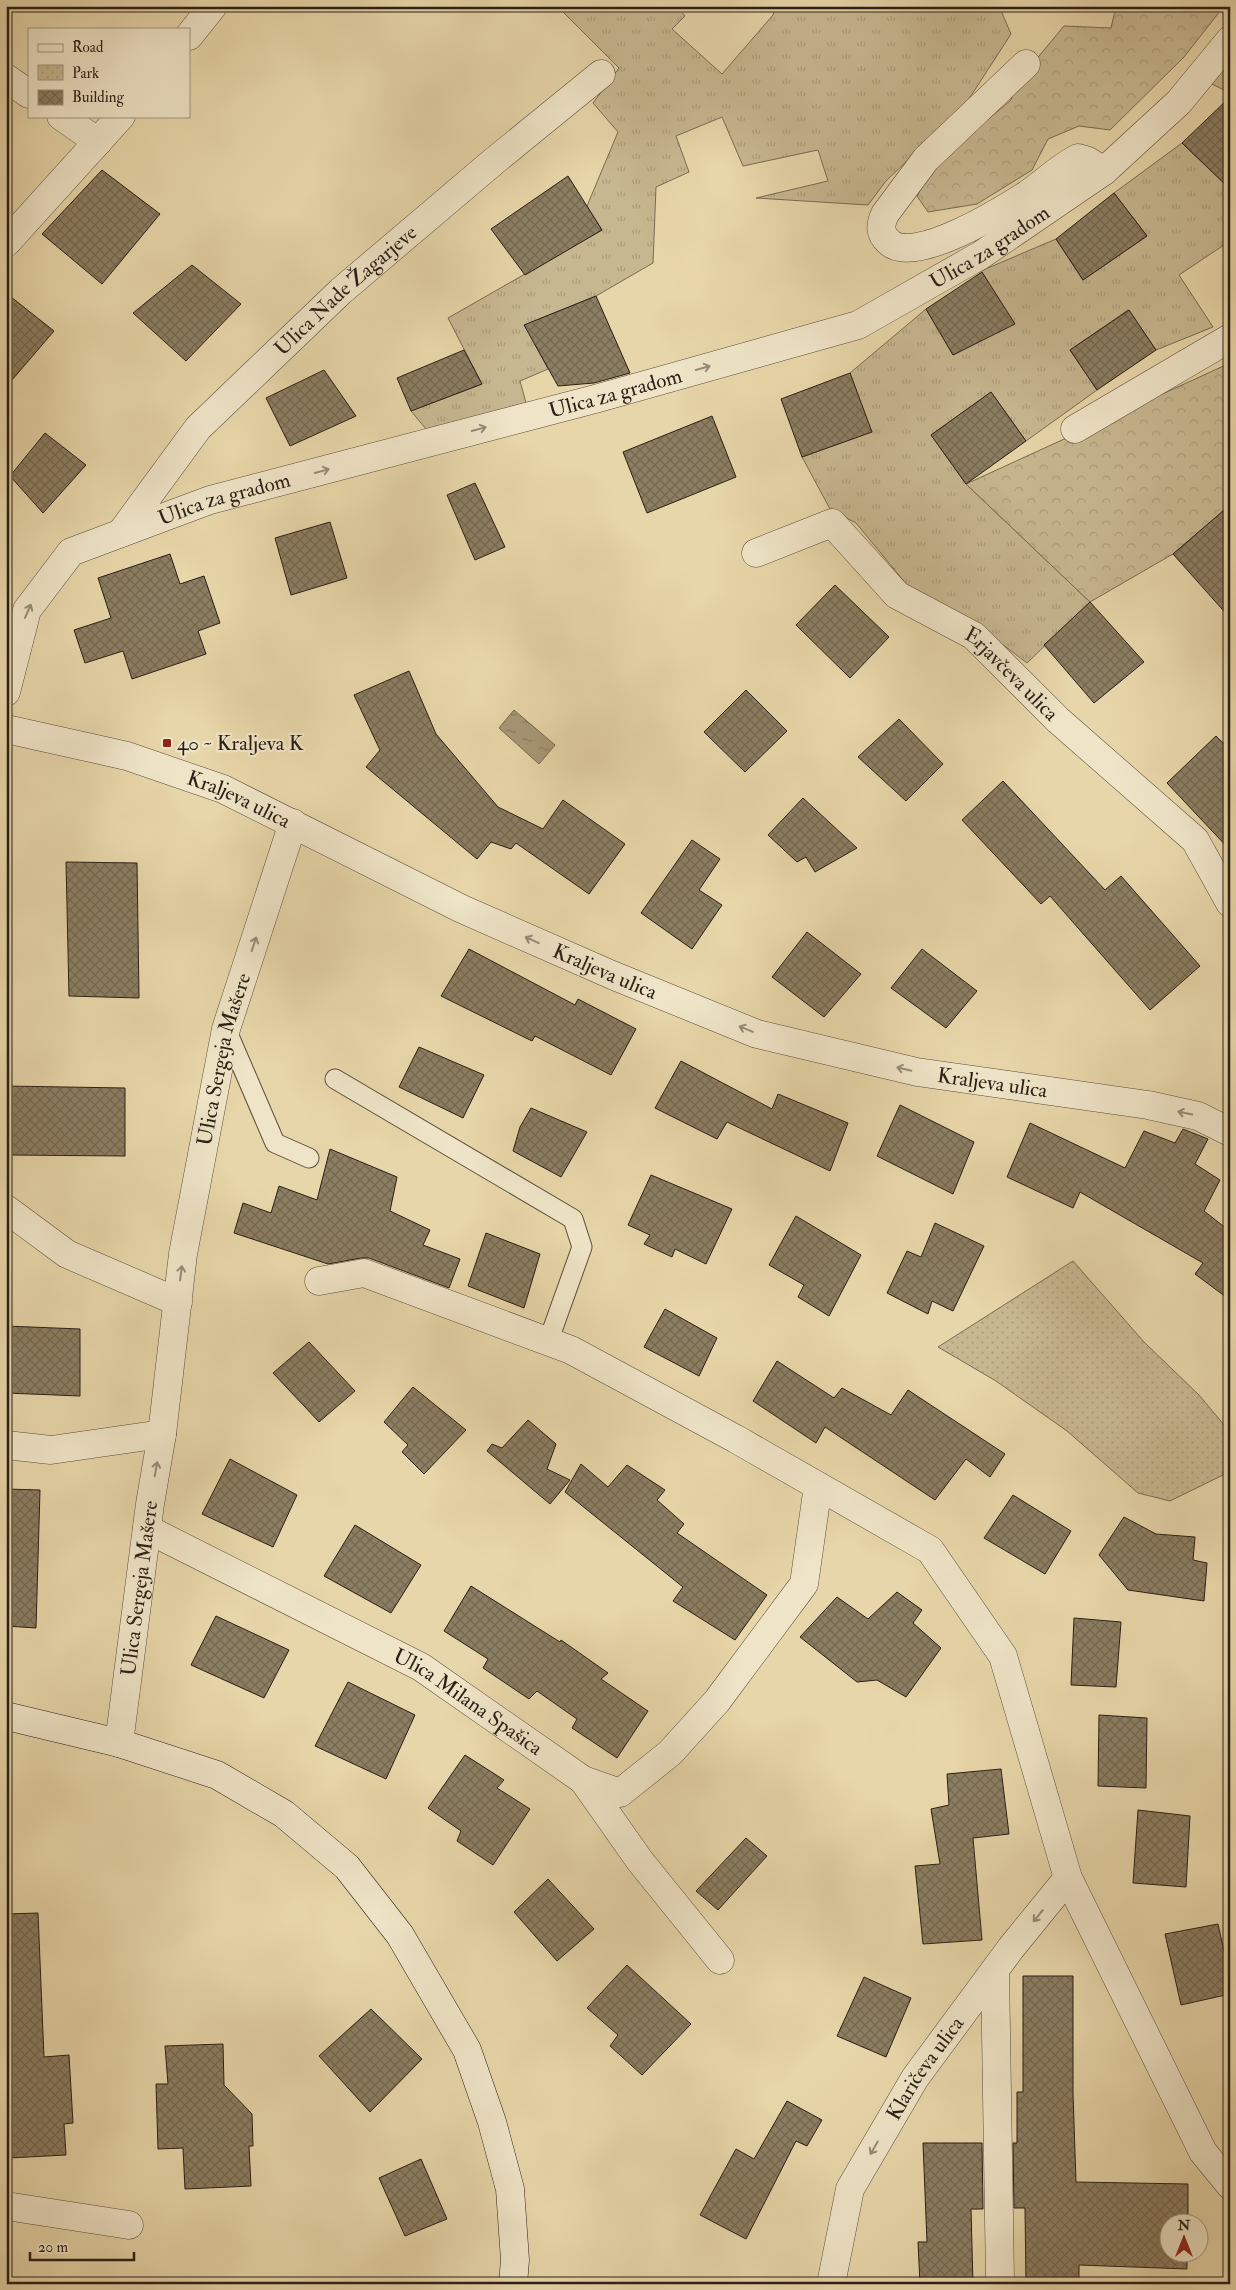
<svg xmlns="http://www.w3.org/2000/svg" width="1236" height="2290" font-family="'IM FELL Double Pica',serif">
<defs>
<pattern id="grass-tufts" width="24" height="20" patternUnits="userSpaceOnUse" patternTransform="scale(1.25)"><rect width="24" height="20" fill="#c7b790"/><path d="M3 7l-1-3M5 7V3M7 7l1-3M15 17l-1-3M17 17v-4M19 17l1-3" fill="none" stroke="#ab9d7b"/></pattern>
<pattern id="forest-crowns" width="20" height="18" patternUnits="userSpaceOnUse" patternTransform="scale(1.25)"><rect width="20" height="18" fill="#c7b790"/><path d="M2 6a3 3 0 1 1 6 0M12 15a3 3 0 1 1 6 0" fill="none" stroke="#ab9d7b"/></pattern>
<pattern id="park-dots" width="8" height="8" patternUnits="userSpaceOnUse" patternTransform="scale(1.25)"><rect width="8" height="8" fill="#c7b790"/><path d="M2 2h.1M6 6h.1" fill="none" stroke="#ab9d7b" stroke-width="1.8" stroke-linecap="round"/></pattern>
<pattern id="water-ripples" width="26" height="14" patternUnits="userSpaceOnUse" patternTransform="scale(1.25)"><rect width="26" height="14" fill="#a79877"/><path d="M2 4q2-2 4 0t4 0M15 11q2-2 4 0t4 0" fill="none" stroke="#887b61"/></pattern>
<pattern id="building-cross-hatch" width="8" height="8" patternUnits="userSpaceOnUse" patternTransform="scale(1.25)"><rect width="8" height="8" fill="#8c7e62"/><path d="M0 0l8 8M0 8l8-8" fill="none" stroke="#736750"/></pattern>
</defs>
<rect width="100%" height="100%" fill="#e7d6a9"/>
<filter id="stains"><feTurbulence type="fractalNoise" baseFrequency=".004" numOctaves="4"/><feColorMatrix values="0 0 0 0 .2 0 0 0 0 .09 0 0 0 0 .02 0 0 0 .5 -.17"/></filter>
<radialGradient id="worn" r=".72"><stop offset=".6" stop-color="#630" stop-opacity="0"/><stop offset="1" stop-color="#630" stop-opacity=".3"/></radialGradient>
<!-- grass -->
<g fill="url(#grass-tufts)" stroke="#786b53">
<polygon points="557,6 677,6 685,16 672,29 722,74 773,15 775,6 999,6 1011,34 965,105 886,181 868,205 756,198 828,181 818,150 743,166 722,117 676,136 689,172 656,187 653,263 596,296 525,325 548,369 520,381 528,410 431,435 411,411 482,384 448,318 602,230 587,206 618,132 593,103 619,68"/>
<polygon points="1220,69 1230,73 1230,93 1212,84"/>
<polygon points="1182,143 1221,180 1230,172 1230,241 1179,275 1213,327 1156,350 1128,310 1070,350 1097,390 1026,441 991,392 931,435 966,484 1090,602 1027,663 977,625 907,585 856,523 830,509 802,457 871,432 850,373 926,309 953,355 1014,323 981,271 1056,239 1083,280 1147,236 1114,193"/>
</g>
<!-- forest -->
<g fill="url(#forest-crowns)" stroke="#786b53">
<polygon points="1116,6 1224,6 1184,57 1110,130 1079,126 1048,139 1032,170 977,204 928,212 917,196 936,162 1010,101 1025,73 1064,26 1111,28"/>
<polygon points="1230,363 1230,518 1223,511 1173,554 1090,602 966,484"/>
</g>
<!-- park -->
<polygon fill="url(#park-dots)" stroke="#786b53" points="1073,1261 1144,1342 1199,1395 1230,1432 1230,1453 1223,1475 1170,1501 1138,1493 1067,1431 996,1381 938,1347"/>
<!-- water -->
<polygon fill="url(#water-ripples)" stroke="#756850" points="514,710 555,745 539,764 499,728"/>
<!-- building -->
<g fill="url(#building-cross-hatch)" stroke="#2a1f16">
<polygon points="1230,97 1230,189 1182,143"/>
<polygon points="102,170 160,214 102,284 42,234"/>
<polygon points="568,176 602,230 525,275 491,229"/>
<polygon points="1114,193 1147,236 1083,280 1056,239"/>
<polygon points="192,265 241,304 186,361 133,313"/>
<polygon points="982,272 1015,324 953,355 926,309"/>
<polygon points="6,293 54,331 6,387"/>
<polygon points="596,296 630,373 594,383 558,386 524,325"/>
<polygon points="1129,310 1156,350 1097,390 1070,350"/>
<polygon points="464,350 482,384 411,411 397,378"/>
<polygon points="324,370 356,416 290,446 266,398"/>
<polygon points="850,373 872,432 802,457 781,399"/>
<polygon points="991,392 1026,441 966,484 931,435"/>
<polygon points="712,416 736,477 647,513 623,452"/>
<polygon points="45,433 86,465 43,513 10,476"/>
<polygon points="475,483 505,547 475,560 447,495"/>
<polygon points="1230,505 1230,618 1173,554"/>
<polygon points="330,522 347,578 291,595 275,538"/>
<polygon points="170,554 180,584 204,576 220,623 198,631 206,654 132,679 123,651 85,663 74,630 111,618 98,578"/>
<polygon points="835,585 889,637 850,678 796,625"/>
<polygon points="1090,602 1144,662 1094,703 1044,645"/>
<polygon points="409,671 436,734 498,807 543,829 563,800 625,844 589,894 516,843 511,849 491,842 477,859 366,767 380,750 354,695"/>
<polygon points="746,690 787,731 745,772 704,732"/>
<polygon points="899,719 943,764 906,801 858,757"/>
<polygon points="1216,736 1230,750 1230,850 1167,783"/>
<polygon points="1003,781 1105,890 1121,876 1200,966 1150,1010 1050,896 1041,904 962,820"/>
<polygon points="803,798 857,848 815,872 806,857 797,862 768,835"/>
<polygon points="692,840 720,859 699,890 722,905 692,949 641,913"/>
<polygon points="66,862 137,863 139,998 69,996"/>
<polygon points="807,932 861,974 824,1017 772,977"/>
<polygon points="469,949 575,1005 578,999 636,1029 611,1075 535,1036 532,1041 441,996"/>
<polygon points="922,949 977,991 946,1028 891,988"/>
<polygon points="419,1047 484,1075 463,1118 399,1087"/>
<polygon points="681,1061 772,1109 778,1094 848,1123 830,1171 727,1122 717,1139 655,1108"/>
<polygon points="6,1086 125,1088 125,1156 6,1155"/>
<polygon points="900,1105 974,1142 953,1194 877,1156"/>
<polygon points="531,1108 587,1132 561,1177 513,1151 520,1127"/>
<polygon points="1030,1123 1125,1168 1144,1131 1175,1143 1183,1129 1208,1139 1195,1164 1220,1180 1204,1211 1227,1229 1230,1225 1230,1300 1195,1274 1203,1263 1080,1192 1073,1208 1007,1177"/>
<polygon points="330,1149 397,1177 390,1211 430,1230 423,1245 460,1259 449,1288 369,1258 361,1258 328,1264 234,1233 243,1203 271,1213 279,1186 317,1200"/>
<polygon points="651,1175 732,1209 706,1264 675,1249 672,1257 644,1244 650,1235 628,1225"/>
<polygon points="796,1216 861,1255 829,1316 798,1297 804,1285 769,1265"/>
<polygon points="935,1223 984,1246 953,1311 932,1301 928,1314 887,1293 907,1251 921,1257"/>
<polygon points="486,1233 540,1254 524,1308 468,1286"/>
<polygon points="665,1309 717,1338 699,1376 644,1347"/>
<polygon points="6,1326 80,1329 80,1396 6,1393"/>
<polygon points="309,1342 355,1391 319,1422 273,1373"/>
<polygon points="777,1361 834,1398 842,1388 891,1415 908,1390 1005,1454 990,1477 966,1459 935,1500 825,1427 816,1443 753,1401"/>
<polygon points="413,1387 466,1430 424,1474 402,1452 408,1445 384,1422"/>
<polygon points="528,1420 556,1444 547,1469 570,1480 550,1504 487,1451 492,1444 502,1448"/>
<polygon points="230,1459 297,1495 273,1547 202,1514"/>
<polygon points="581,1464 608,1487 627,1465 665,1490 657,1500 684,1524 677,1533 767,1595 735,1640 673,1601 683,1587 565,1492"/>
<polygon points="6,1489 40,1490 36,1628 6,1626"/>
<polygon points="1013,1495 1071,1531 1045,1574 984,1538"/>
<polygon points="1124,1517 1156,1534 1195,1537 1193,1560 1207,1563 1204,1601 1128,1590 1099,1555"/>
<polygon points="355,1525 421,1565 391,1613 324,1576"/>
<polygon points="471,1586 560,1642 561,1640 608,1673 601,1679 648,1711 617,1758 572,1728 577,1719 537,1691 529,1699 483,1668 488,1659 444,1631"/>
<polygon points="897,1592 922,1610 913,1623 941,1648 906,1697 877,1680 857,1682 800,1637 837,1597 868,1619"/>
<polygon points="216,1616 289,1650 264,1698 191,1665"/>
<polygon points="1074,1618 1121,1622 1116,1687 1071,1685"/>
<polygon points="348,1682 415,1715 386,1779 315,1746"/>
<polygon points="1099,1715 1147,1718 1146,1788 1098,1786"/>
<polygon points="465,1755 504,1780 497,1788 530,1809 493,1865 457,1841 461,1831 428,1808"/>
<polygon points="1001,1769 1009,1834 973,1838 982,1940 923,1944 915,1866 940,1864 931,1809 949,1805 947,1774"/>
<polygon points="1138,1810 1190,1816 1186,1887 1133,1883"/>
<polygon points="746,1838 767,1856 718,1910 696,1891"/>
<polygon points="548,1879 594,1929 557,1961 514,1912"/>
<polygon points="38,1913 44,2057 69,2055 73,2123 64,2124 66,2155 9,2158 6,2119 6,1914"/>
<polygon points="1218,1924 1230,1978 1230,1994 1181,2005 1165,1934"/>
<polygon points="627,1965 691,2024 642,2075 610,2046 618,2035 587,2008"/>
<polygon points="1023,1976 1073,1976 1073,2093 1076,2182 1188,2184 1188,2222 1168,2222 1168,2252 1187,2252 1187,2269 1079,2265 1079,2284 1026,2284 1025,2208 1014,2208 1013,2143 1017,2143 1017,2092 1023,2092"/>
<polygon points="864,1977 911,1998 886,2057 837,2036"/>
<polygon points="371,2009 422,2059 370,2112 319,2056"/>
<polygon points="223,2044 224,2085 252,2114 253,2146 249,2146 251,2186 185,2189 183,2148 158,2149 156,2084 168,2084 165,2046"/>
<polygon points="787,2101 822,2120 807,2146 796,2141 746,2239 700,2215 736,2149 754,2159"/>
<polygon points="923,2143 982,2143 983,2209 971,2209 973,2284 920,2284 918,2242 927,2242"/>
<polygon points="421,2159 447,2219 405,2236 379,2178"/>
</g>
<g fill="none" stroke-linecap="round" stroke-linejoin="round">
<defs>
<g id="lane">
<polyline points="226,1029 275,1143 309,1158"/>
<polyline points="335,1079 573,1219 582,1247 548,1342"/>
</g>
<g id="street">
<polyline points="189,36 213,6"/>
<path d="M1026,64L926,159L885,214C880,225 879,233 889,242C914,266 1003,210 1028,194C1045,182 1059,168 1078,158L1088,161L1104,171"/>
<polyline points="6,78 29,94"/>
<polyline points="61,116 98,142"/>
<polyline points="6,243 121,116"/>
<polyline points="1075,429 1230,338"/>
<path id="s1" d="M121,533L198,428L341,291L493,162L601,74"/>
<path id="s2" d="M756,553L832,523L897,595L974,636L1058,720L1195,840L1230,903"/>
<path id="s3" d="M6,692L27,610L71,552L210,500L595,399L858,325L981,255L1104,171L1179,102L1230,40"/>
<path id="s4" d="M6,729L127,756L223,789L462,909L612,975L757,1034L917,1072L1148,1105L1198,1116L1230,1132"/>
<polyline points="6,1209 67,1254 178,1302"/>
<polyline points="319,1281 364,1273 571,1350 736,1439 930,1550 1003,1656 1068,1878 1203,2152 1230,2185"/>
<polyline points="6,1445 51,1450 162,1434"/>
<path id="s5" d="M147,1529L421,1667L583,1780L640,1861L720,1960"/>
<path id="s6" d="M119,1743L150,1504L162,1434L183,1254L226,1029L293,823"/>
<polyline points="583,1780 620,1793 670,1753 717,1701 804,1584 818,1486"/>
<polyline points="995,1970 1000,2280"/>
<polyline points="6,2206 129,2225"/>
<path id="s7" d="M831,2284L850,2189L915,2078L1011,1948L1068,1878"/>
</g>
<polyline id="secondary" points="6,1716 119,1743 217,1775 284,1814 347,1867 400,1935 467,2050 492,2122 510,2189 515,2260 513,2284"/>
</defs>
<!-- lane casing -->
<use href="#lane" stroke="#594d3b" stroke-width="21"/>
<!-- street casing -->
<use href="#street" stroke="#594d3b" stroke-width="29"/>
<!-- secondary casing -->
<use href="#secondary" stroke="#2a1f16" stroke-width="29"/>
<!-- lane -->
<use href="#lane" stroke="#efe4c7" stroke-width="19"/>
<!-- street -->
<use href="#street" stroke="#efe4c7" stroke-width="28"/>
<!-- secondary -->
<use href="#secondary" stroke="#efe4c7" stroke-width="28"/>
</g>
<!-- one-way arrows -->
<defs><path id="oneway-shaft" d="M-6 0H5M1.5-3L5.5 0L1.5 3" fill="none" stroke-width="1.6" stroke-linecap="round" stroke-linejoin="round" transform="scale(1.25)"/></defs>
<g stroke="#968b77">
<use href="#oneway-shaft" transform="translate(703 368) rotate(-16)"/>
<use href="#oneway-shaft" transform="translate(479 429) rotate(-15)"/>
<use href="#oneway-shaft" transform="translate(322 471) rotate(-15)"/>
<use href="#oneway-shaft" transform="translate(28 611) rotate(-66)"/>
<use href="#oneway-shaft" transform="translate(532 940) rotate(-156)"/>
<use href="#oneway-shaft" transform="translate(254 944) rotate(-72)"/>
<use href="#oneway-shaft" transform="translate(746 1029) rotate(-158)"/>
<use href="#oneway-shaft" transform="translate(904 1069) rotate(-167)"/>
<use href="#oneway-shaft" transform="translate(1185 1113) rotate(-168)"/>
<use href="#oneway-shaft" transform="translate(181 1273) rotate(-83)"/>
<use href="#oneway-shaft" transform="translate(156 1469) rotate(-80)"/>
<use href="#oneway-shaft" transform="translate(1038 1916) rotate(129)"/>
<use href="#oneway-shaft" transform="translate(874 2148) rotate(120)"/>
</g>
<!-- markers -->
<rect fill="#8f2418" stroke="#efe4c7" stroke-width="2" x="162" y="738" width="10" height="10" rx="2.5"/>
<g text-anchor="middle" stroke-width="4.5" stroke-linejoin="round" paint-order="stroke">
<!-- street labels -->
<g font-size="21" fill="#2a1f16" stroke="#efe4c7">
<text dy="7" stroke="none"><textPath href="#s3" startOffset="1130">Ulica za gradom</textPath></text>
<text dy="7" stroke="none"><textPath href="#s1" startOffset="332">Ulica Nade Žagarjeve</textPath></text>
<text dy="7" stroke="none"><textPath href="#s3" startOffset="725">Ulica za gradom</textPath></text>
<text dy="7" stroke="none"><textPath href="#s3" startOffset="320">Ulica za gradom</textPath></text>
<text dy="7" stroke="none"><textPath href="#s2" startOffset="319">Erjavčeva ulica</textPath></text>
<text dy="7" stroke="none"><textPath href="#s4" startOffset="244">Kraljeva ulica</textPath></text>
<text dy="7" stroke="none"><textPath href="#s4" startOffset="649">Kraljeva ulica</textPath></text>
<text dy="7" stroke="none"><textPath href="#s6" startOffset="692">Ulica Sergeja Mašere</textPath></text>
<text dy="7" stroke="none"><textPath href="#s4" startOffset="1054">Kraljeva ulica</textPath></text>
<text dy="7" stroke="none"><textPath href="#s6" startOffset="156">Ulica Sergeja Mašere</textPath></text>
<text dy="7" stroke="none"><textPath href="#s5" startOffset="365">Ulica Milana Spašica</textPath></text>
<text dy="7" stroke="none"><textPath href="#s7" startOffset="239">Klaričeva ulica</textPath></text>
</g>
<!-- poi labels -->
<g font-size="21" fill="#2a1f16" stroke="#efe4c7" text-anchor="start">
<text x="177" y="750">40 ~ Kraljeva K</text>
</g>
</g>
<!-- margin -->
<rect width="1236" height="2290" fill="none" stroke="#e7d6a9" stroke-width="25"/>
<rect x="8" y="8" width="1221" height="2275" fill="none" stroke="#2a1f16" stroke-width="2.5"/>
<rect x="12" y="12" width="1211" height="2265" fill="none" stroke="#2a1f16"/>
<!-- legend -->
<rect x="28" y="28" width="162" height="90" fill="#efe4c7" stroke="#a09580"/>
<rect x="38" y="44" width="25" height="8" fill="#efe4c7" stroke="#a09580"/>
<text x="72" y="52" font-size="15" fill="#2a1f16">Road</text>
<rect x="38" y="65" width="25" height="15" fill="url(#park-dots)" stroke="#a09580"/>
<text x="72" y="78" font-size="15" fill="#2a1f16">Park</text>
<rect x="38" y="90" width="25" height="15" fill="url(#building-cross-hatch)" stroke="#a09580"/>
<text x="72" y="102" font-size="15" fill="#2a1f16">Building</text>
<!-- north arrow -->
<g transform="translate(1184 2238)"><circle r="24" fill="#efe4c7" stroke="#a09580"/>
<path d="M0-4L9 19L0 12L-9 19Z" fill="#8f2418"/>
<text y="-8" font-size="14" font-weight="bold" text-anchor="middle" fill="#2a1f16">N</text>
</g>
<!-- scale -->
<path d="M30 2252v8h104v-8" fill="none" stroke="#2a1f16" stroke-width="2.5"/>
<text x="38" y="2252" font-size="15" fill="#2a1f16" stroke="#efe4c7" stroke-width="4" paint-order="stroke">20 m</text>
<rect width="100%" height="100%" filter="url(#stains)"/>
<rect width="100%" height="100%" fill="url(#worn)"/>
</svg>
